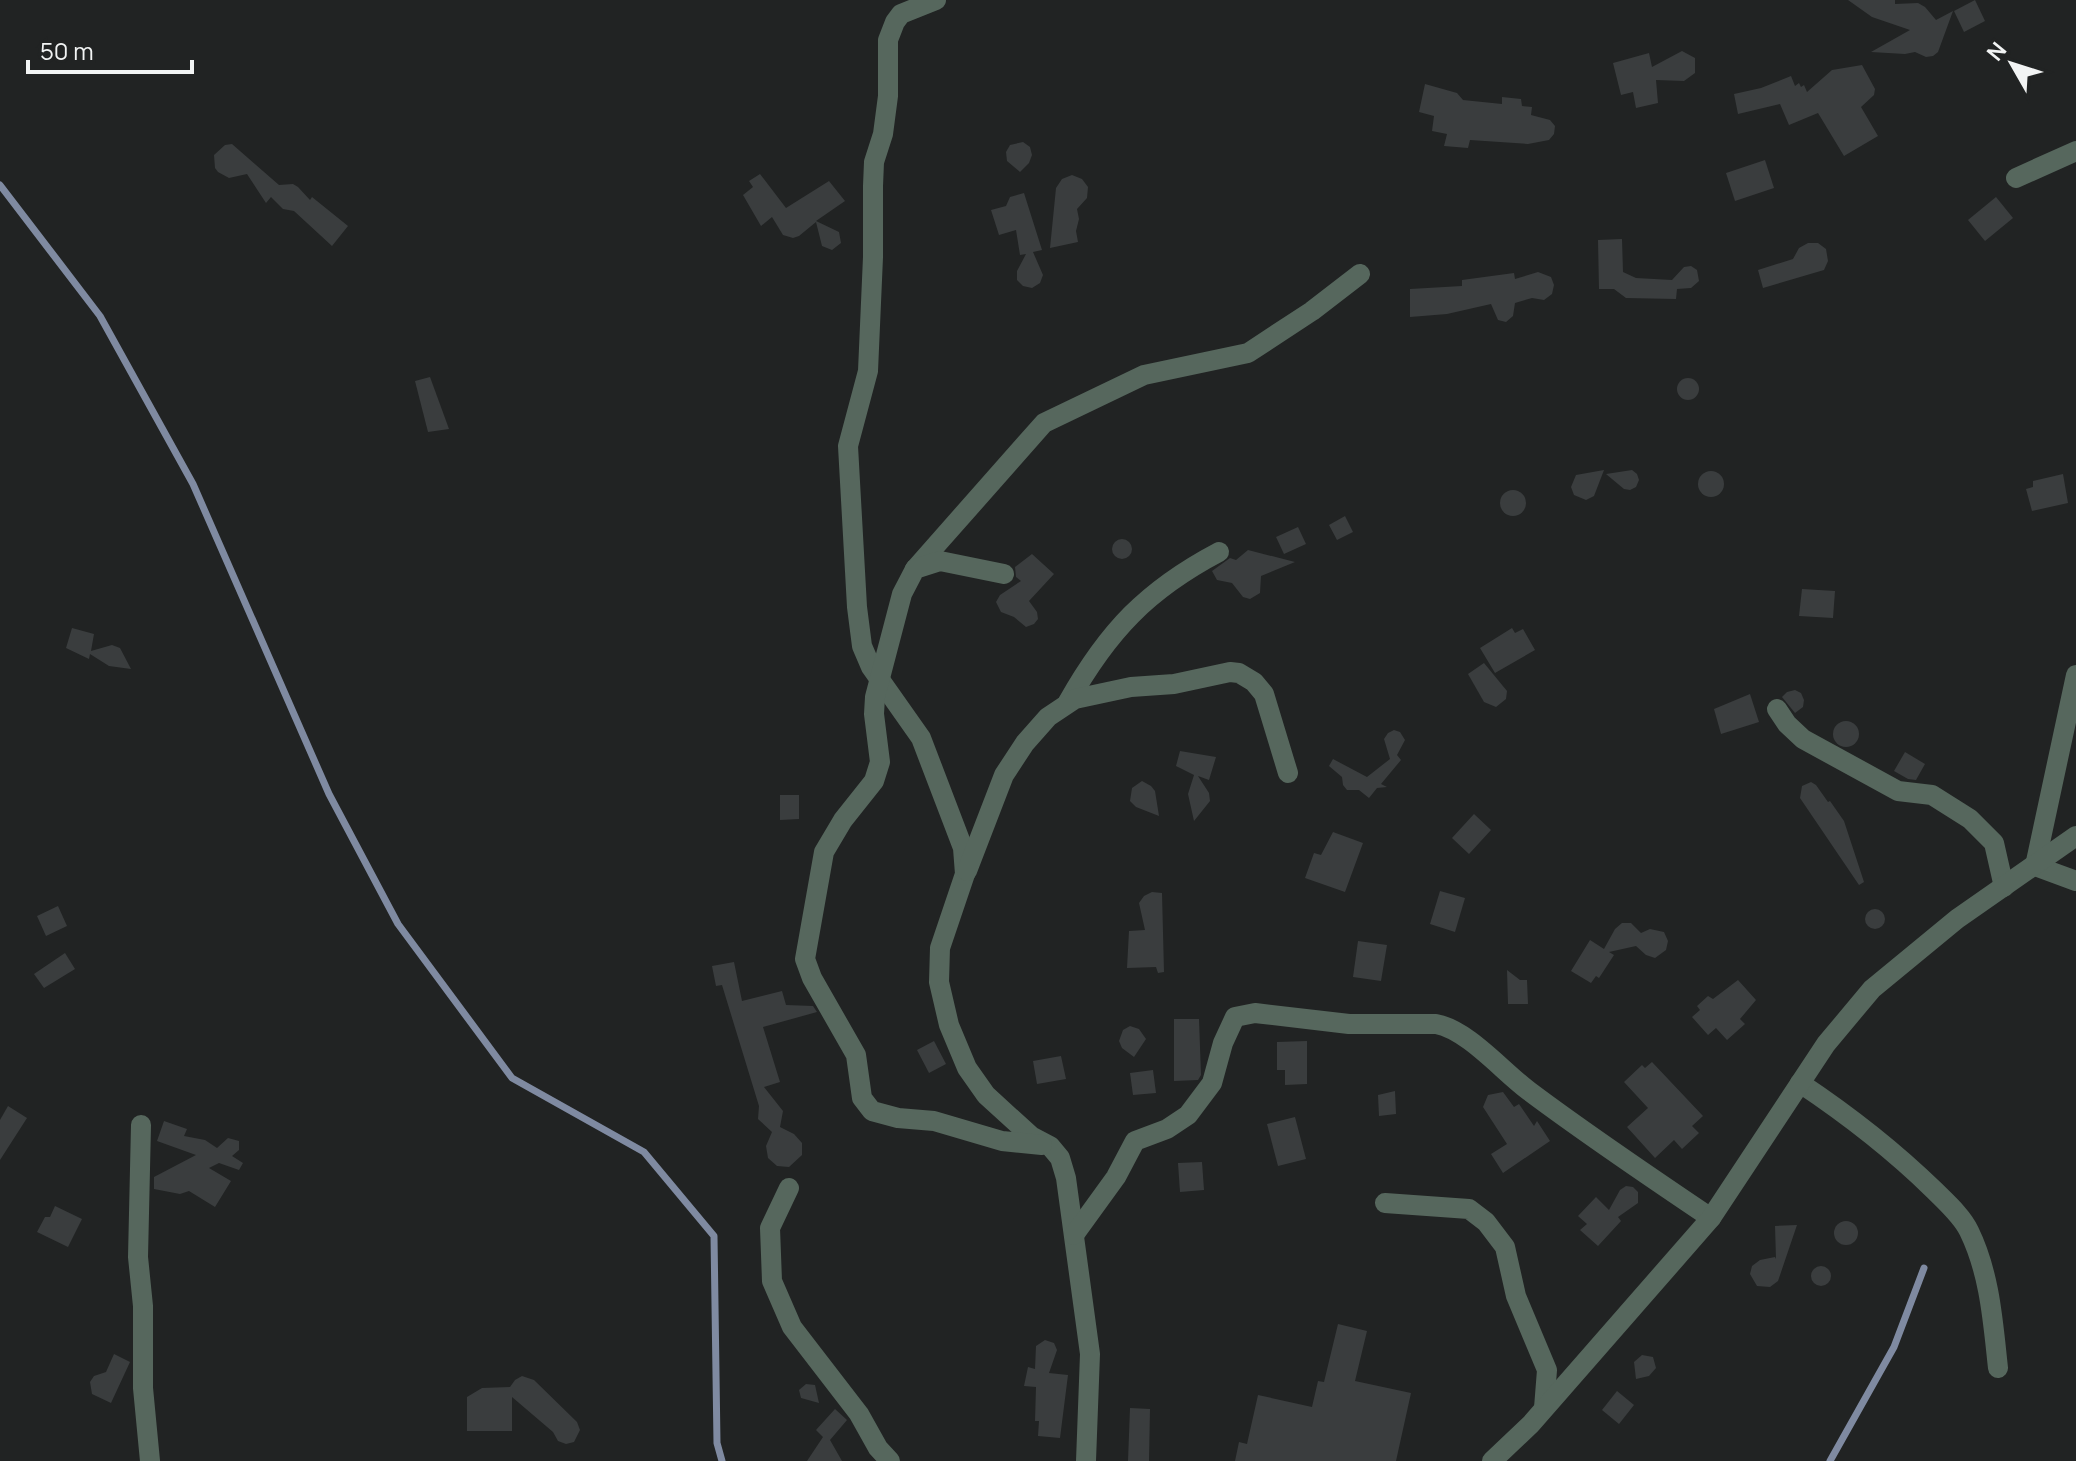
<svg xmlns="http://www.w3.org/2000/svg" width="2076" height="1461" font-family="Manrope,sans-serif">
<rect width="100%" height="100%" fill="#212323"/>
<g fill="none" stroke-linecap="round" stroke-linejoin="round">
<!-- stream -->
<g stroke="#7f8aa1" stroke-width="7">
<polyline points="0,185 100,316 193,484 329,794 398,924 512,1078 644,1152 714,1236 717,1443 722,1461"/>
<polyline points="1830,1461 1894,1347 1924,1268"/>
</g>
</g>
<!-- building -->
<g fill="#3a3d3e">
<polygon points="1848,0 1895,0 1895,4 1918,3 1925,7 1936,20 1953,11 1938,52 1933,56 1926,57 1915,52 1905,54 1871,52 1910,30 1872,17"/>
<polygon points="1975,0 1985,21 1964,32 1954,11"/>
<polygon points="1682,51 1695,58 1695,73 1684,81 1656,80 1658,103 1636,108 1633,92 1621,95 1613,63 1649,53 1652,67"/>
<polygon points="1862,65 1875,89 1874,95 1861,107 1878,136 1844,156 1818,113 1789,125 1780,104 1738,114 1734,94 1761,88 1791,76 1795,86 1799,83 1801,87 1804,85 1807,92 1832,70"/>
<polygon points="1425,84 1457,93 1463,100 1502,104 1502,97 1521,99 1522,106 1532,107 1531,115 1550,120 1555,126 1554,134 1549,140 1528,144 1470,140 1468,148 1444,146 1447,134 1432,131 1434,116 1419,112"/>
<polygon points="1023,142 1030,147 1032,155 1029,163 1020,172 1007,161 1006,152 1010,145"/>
<polygon points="232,144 279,185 293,184 298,187 310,200 312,197 348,226 332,246 294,211 283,209 271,197 266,203 247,174 229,178 218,172 215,168 214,155 225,145"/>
<polygon points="1765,160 1774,188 1735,201 1726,173"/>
<polygon points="760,174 786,208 829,181 845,201 816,221 839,232 841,243 832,250 822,246 816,222 799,236 793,238 783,235 772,217 761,226 743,195 753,187 749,181"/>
<polygon points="1072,175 1082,179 1088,187 1087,198 1077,209 1079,219 1076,231 1078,242 1050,248 1056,188 1062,179"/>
<polygon points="1024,193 1042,250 1033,252 1043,275 1040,283 1032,288 1023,286 1017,280 1017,271 1026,254 1020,255 1016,230 999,235 991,210 1006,206 1010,197"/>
<polygon points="1996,197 2013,218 1985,241 1968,220"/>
<polygon points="1622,239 1623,272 1636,278 1672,280 1684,267 1691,266 1697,270 1699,281 1691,288 1677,289 1676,299 1626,298 1614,289 1599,289 1598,240"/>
<polygon points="1808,243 1818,243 1826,249 1828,261 1824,270 1763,288 1758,270 1793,259 1799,248"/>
<polygon points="1538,272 1551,277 1554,285 1552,294 1544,300 1532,298 1515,303 1513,316 1506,322 1498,320 1491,304 1447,314 1410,317 1410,289 1462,286 1462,280 1514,273 1515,279"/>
<polygon points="430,377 449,429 428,432 415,381"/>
<circle cx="1688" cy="389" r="11"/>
<polygon points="1604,470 1594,496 1586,500 1574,495 1571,487 1576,475"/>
<polygon points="1632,470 1637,474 1639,480 1636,487 1630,490 1624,489 1606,474"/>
<circle cx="1711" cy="484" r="13"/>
<polygon points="2063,474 2068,503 2032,511 2026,489 2033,487 2033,481"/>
<circle cx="1513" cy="503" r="13"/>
<polygon points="1345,516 1353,532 1337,540 1329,525"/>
<polygon points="1298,527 1306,544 1284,554 1276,537"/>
<circle cx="1122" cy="549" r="10"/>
<polygon points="1248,550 1295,562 1261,576 1260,593 1250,599 1243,597 1232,583 1217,580 1212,571 1230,558 1236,560"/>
<polygon points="1032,554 1054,574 1029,601 1037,612 1038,619 1034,624 1026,627 1014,617 1001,612 996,602 1000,595 1021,581 1016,577 1015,567"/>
<polygon points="1802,589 1835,591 1833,618 1799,616"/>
<polygon points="72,628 94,634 91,651 112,645 120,648 131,669 109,666 90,654 89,659 66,648"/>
<polygon points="1512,628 1515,633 1523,629 1535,650 1495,673 1480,648"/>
<polygon points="1484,663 1507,691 1506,699 1496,707 1484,702 1468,674"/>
<polygon points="1795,690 1801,693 1804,700 1803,707 1795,713 1782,697 1787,692"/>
<polygon points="1750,694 1759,722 1721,734 1714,709"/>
<circle cx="1846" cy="734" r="13"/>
<polygon points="1394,730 1400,732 1405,740 1397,755 1401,760 1381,784 1387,787 1377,788 1369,798 1359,790 1347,790 1343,785 1342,777 1329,766 1333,759 1367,777 1390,759 1384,739 1388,733"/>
<polygon points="1180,751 1216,757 1209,780 1198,776 1209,793 1210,801 1194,821 1188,794 1194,775 1176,766"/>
<polygon points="1905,752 1925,764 1916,780 1908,779 1894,771"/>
<polygon points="1142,781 1151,786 1155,791 1159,816 1136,807 1130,801 1132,788"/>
<polygon points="1811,782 1816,785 1828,802 1830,801 1844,821 1864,882 1859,885 1800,798 1802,786"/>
<polygon points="780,795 799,795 799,819 780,820"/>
<polygon points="1474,814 1491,830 1469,854 1452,838"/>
<polygon points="1333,832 1363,843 1345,892 1305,878 1314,853 1321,855"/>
<polygon points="1440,891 1465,898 1455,932 1430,924"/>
<polygon points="1152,892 1162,893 1164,972 1158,973 1156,967 1127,968 1129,931 1145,930 1139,903 1144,896"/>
<polygon points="58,906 67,926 46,936 37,916"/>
<circle cx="1875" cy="919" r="10"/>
<polygon points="1622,923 1631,923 1641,933 1650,929 1664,932 1668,941 1666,950 1655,958 1646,955 1636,946 1609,952 1614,955 1599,978 1596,976 1591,983 1571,971 1590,940 1604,949 1615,929"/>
<polygon points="1358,941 1387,945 1381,981 1353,977"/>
<polygon points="65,953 75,969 44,988 34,974"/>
<polygon points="734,962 742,1001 782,991 786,1005 813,1006 817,1012 763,1027 780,1082 764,1087 783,1111 780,1127 794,1134 802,1143 802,1155 789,1167 777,1166 768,1158 766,1146 772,1132 758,1119 759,1106 722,985 716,986 712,966"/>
<polygon points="1507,970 1520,980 1527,980 1528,1004 1508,1004"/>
<polygon points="1738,980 1756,1000 1740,1019 1745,1024 1727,1040 1716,1028 1708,1035 1692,1017 1700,1010 1697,1006 1708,996 1713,999"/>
<polygon points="1174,1019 1199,1019 1201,1075 1198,1080 1174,1081"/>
<polygon points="1130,1026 1139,1029 1146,1039 1134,1057 1122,1048 1119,1041 1123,1030"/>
<polygon points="934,1041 946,1064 929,1073 917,1050"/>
<polygon points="1307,1041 1307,1084 1285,1085 1285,1070 1277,1070 1277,1042"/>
<polygon points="1061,1056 1066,1079 1037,1084 1033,1061"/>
<polygon points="1652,1062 1703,1116 1692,1126 1699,1133 1682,1149 1674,1140 1655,1158 1627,1127 1648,1108 1624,1082 1642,1065 1645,1068"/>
<polygon points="1153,1070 1156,1093 1133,1095 1130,1073"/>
<polygon points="1395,1091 1396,1114 1379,1116 1378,1095"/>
<polygon points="1503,1092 1514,1107 1519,1104 1534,1126 1537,1121 1550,1141 1503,1173 1491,1154 1507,1144 1483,1107 1488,1095"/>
<polygon points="8,1106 27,1118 0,1160 0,1120"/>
<polygon points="1295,1117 1306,1159 1278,1166 1267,1124"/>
<polygon points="164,1121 187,1129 184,1136 205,1140 217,1148 228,1138 239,1141 239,1150 232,1156 243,1163 239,1170 219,1163 209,1168 231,1181 215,1207 189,1191 180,1194 154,1189 154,1177 196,1155 157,1141"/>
<polygon points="1202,1162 1204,1190 1180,1192 1178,1163"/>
<polygon points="1626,1186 1633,1187 1638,1192 1638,1203 1618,1217 1621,1221 1598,1246 1580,1230 1587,1224 1578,1216 1596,1197 1609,1210 1620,1190"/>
<polygon points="55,1206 82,1219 68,1247 37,1232 45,1217 50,1217"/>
<circle cx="1846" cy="1233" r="12"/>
<polygon points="1797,1225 1778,1281 1770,1287 1757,1286 1750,1274 1752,1266 1760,1260 1775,1257 1776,1259 1775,1226"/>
<circle cx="1821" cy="1276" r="10"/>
<polygon points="1338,1324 1367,1331 1355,1381 1411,1393 1396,1461 1235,1461 1239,1442 1247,1444 1258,1395 1312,1407 1318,1381 1324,1382"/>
<polygon points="1045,1340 1054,1343 1057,1350 1049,1373 1068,1375 1060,1438 1038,1436 1039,1421 1035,1421 1036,1387 1024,1386 1028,1367 1035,1369 1036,1346"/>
<polygon points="114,1354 130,1362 111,1403 92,1394 90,1382 94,1376 106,1372"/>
<polygon points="1642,1355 1653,1357 1656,1368 1649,1376 1636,1379 1634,1362"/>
<polygon points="522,1376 534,1380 577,1422 580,1430 574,1442 566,1444 558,1441 553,1432 512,1397 512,1431 467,1431 467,1397 482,1388 510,1387 515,1380"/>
<polygon points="806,1384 815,1385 819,1403 801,1398 799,1390"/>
<polygon points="1617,1391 1634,1405 1619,1424 1602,1410"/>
<polygon points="1130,1408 1150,1409 1149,1461 1128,1461"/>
<polygon points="835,1409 847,1420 830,1440 842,1461 807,1461 823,1437 816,1430"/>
</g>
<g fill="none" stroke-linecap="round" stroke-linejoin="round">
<!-- minor -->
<g stroke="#56675d" stroke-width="20">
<polyline points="936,0 901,14 895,22 888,40 888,96 883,134 874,162 873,186 873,257 868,371 848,446 857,607 862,646 871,667 921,738 963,848 965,874 940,948 939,982 949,1025 967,1068 986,1095 1031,1136 1050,1146 1060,1158 1066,1178 1090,1354 1086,1461"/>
<polyline points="2016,178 2076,151"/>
<polyline points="915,569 1044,423 1144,375 1248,353 1312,311 1360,274"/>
<polyline points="1004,574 940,561 915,569 902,594 875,697 874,714 880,762 874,781 843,820 824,852 805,959 812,978 856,1055 862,1098 872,1111 898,1118 934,1121 1002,1141 1042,1145"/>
<polyline points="2076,675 2035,866 2076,881"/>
<path d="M1068,702C1108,631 1147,590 1219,552"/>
<polyline points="1777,709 1787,724 1803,739 1898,791 1932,795 1970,819 1994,843 2004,887"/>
<polyline points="967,871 1004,775 1025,743 1048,717 1075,699 1131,687 1174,684 1230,672 1239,673 1254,682 1264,694 1288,773"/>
<path d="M1800,1083C1848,1115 1892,1149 1934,1190C1946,1202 1962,1216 1969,1231C1990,1274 1993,1322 1998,1368"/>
<polyline points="141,1125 138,1257 143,1306 143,1388 150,1461"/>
<polyline points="789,1188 770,1228 772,1281 792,1327 859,1414 878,1448 890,1461"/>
<polyline points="1385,1203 1469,1209 1486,1222 1505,1247 1516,1296 1547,1370 1544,1408"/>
<path d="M1074,1235L1116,1177L1135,1141L1167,1129L1188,1115L1212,1083L1223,1043L1235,1017L1255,1013L1349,1024H1436C1468,1030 1502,1071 1529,1091C1589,1136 1650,1177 1711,1218"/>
<polyline points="1492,1461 1531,1424 1711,1218 1826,1044 1872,989 1957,919 2076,836"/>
</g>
</g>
<!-- north arrow -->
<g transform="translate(2012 64) rotate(309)" stroke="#212323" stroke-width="6" paint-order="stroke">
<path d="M0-6L14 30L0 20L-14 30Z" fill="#f2f4f4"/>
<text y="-12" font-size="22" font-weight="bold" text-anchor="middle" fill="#f2f4f4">N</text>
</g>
<!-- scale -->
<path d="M28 60v12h164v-12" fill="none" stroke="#f2f4f4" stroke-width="4"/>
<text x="40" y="60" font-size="24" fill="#f2f4f4" stroke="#212323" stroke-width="6" paint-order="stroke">50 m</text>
</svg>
